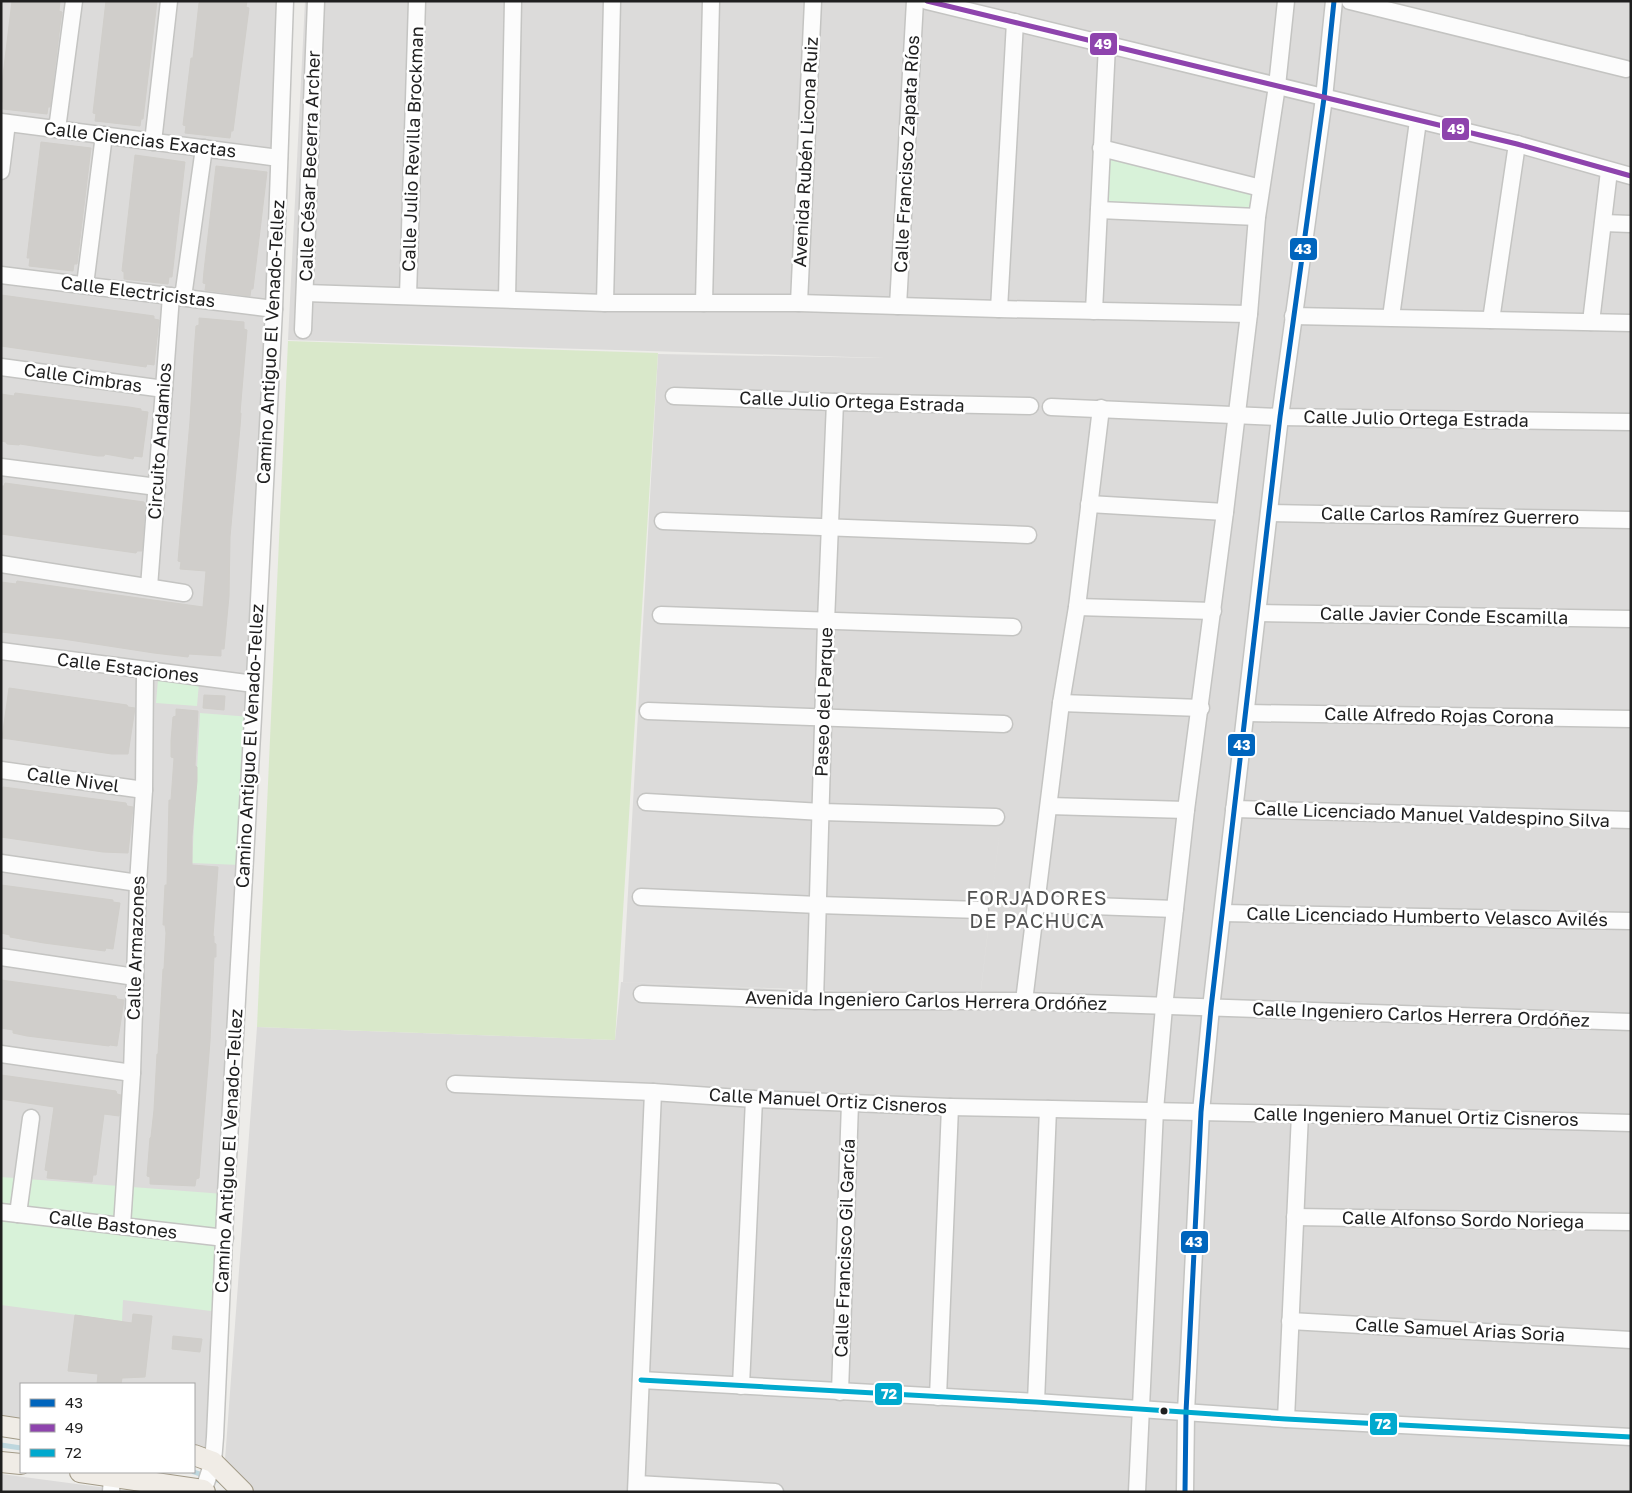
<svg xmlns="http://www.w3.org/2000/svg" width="1632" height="1493" font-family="'Golos Text',sans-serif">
<rect width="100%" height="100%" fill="#edece9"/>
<!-- residential -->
<g fill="#dcdbda">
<polygon points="1,1 283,1 212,1462 194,1460 194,1384 21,1384 21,1436 1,1433"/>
<polygon points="305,1 910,1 1631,170 1631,1492 228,1492 223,1487 257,1027 615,1040 621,982 980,998 1003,804 980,997 623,982 658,354 884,358 288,340"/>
<polygon points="939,1 1631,1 1631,168"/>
<polygon points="1,1474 137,1492 1,1492"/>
</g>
<!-- grass -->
<polygon fill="#d9e8ca" points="288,341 658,353 615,1040 257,1027"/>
<!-- park -->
<g fill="#d8f2d9">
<polygon points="1105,151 1256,190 1255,215 1107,202"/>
<polygon points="158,680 199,683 197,706 156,703"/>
<polygon points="200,713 251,717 240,865 192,863"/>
<polygon points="1,1177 224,1194 219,1312 123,1300 122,1321 1,1305"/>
</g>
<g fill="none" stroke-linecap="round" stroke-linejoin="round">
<!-- stream -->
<g stroke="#bed7de" stroke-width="5">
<polyline points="1,1445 21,1448"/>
<polyline points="194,1472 223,1482"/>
</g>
</g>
<!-- building -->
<g fill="#d0cecb" stroke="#d0ceca">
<polygon points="12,1 60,1 59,11 62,12 60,26 50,107 48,107 47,114 3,109 3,102 1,101 1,92"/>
<polygon points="106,1 157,1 143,119 141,119 140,126 95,121 96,114 93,113"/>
<polygon points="202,1 247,1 246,7 249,8 233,131 231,131 230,138 185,133 186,126 183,125 191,58 193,58 199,3"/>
<polygon points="41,142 91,148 77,264 74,264 73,271 29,266 30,258 27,258"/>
<polygon points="135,155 185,162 172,277 169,277 168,284 124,279 124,272 122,271"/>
<polygon points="216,166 267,172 253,289 251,289 250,296 205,290 206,284 203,283 204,271"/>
<polygon points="1,295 154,316 154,319 159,320 154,365 147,364 146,367 1,346"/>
<polygon points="199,318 244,322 244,329 247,330 240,413 241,413 240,427 230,537 229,596 224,649 221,649 221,656 189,654 188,657 154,653 63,639 1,632 1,582 16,584 17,581 203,607 206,571 180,569 181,562 178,561 190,421 194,353 196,326 199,325"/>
<polygon points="15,393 129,407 141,409 141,411 148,412 142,457 134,456 133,459 105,454 104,456 98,456 20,444 19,445 7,444 6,442 1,441 1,394 14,396"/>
<polygon points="5,483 144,502 145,505 142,551 137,551 136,553 1,534 1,486 4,486"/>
<polygon points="9,688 127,705 128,707 135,708 128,754 112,754 2,738"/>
<polygon points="204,695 225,696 224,710 203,708"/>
<polygon points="176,709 198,711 195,766 197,767 197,781 192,836 192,865 218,867 213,936 214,936 214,943 216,944 216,957 214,957 210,1041 199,1178 196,1179 195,1186 150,1184 150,1177 147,1176 150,1138 151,1137 154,1110 157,1054 158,1054 163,969 164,969 166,933 165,925 163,925 165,885 167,885 169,800 171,800 174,758 171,757 171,741 173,717 176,716"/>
<polygon points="3,787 126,803 127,806 133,807 128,853 103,852 1,837 1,793"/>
<polygon points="1,885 113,900 113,902 120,903 113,949 106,948 105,951 44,943 10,937 10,935 1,933"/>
<polygon points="1,980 116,996 117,999 124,1000 117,1046 110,1045 109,1046 27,1036 13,1033 13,1030 1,1028"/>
<polygon points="1,1075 116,1091 117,1094 121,1095 119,1116 104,1114 96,1175 93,1175 92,1182 47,1178 48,1171 45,1170 54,1107 1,1099"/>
<polygon points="133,1314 152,1316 145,1377 122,1378 121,1384 97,1384 98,1374 68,1371 75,1315 132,1323"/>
<polygon points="173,1336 202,1339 200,1352 172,1349"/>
</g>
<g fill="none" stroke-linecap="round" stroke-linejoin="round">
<defs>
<g id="minor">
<polyline points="927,1 1517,144 1631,176"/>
<polyline points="1350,1 1626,69"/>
<polyline points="1,122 279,158"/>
<polyline points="57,129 74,1"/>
<polyline points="153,142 169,1"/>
<polyline points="1101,148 1261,188"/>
<polyline points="1,171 7,123"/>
<polyline points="1099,210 1257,217"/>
<polyline points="1603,223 1631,224"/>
<polyline points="1,275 274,309"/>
<polyline points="85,285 104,135"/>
<polyline points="305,293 605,303 799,303 999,309 1249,314"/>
<polyline points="408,296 417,1"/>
<polyline points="183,297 204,148"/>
<polyline points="507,299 513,1"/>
<polyline points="605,303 612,1"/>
<polyline points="704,303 711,1"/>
<polyline points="799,303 813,1"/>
<polyline points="898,306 915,1"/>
<polyline points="999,309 1015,22"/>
<polyline points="1094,311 1107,45"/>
<polyline points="1293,316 1631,323"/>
<polyline points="1391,317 1418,121"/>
<polyline points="1491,320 1517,144"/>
<polyline points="1591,322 1609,171"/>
<polyline points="303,330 316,1"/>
<polyline points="1,367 164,389"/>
<polyline points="674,396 835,402 1030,406"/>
<polyline points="1051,407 1280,417 1631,422"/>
<polyline points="1,467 157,487"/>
<polyline points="1089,504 1225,512"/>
<polyline points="1269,513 1631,520"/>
<polyline points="663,521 1028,535"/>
<polyline points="1,564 184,593"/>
<polyline points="149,587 171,296"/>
<polyline points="1077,607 1213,611"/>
<polyline points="1258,613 1631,619"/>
<polyline points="661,615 1013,627"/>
<polyline points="1,651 254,684"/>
<polyline points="1061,703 1201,708"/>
<polyline points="648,711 1004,724"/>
<polyline points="1247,713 1631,719"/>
<polyline points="1,770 144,790"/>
<polyline points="646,802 822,812 996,817"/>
<polyline points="1049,806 1186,810"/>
<polyline points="1234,809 1631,820"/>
<polyline points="1,863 138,883"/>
<polyline points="641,897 818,905 980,910"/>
<polyline points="1037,904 1175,909"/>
<polyline points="1223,913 1631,921"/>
<polyline points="1,957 135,977"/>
<polyline points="642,994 815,1001 1024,1001 1631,1022"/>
<polyline points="815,1001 826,622 835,402"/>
<polyline points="1024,1001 1061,703 1077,607 1101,408"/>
<polyline points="1,1054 132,1073"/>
<polyline points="455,1084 653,1092 754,1099 950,1107 1300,1114 1631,1123"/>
<polyline points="1,1212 225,1238"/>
<polyline points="18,1214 31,1118"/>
<polyline points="1295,1217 1631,1222"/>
<polyline points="122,1226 132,1073 138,883 144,790 145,670"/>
<polyline points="1290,1321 1631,1340"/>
<polyline points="641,1380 1036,1402 1286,1419 1631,1437"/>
<polyline points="741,1386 754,1099"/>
<polyline points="840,1392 850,1103"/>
<polyline points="938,1397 950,1107"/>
<polyline points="1036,1402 1048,1109"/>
<polyline points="1286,1419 1300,1114"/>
<polyline points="637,1484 775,1492"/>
<polyline points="111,1492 112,1476"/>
<polyline points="203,1492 213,1462 215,1437 226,1194 253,717 274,309 285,1"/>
<polyline points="636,1492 653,1092"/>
<polyline points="1137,1492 1155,1110 1164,1007 1186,810 1225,512 1249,314 1257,217 1277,86 1286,1"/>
<polyline points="1185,1492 1186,1412 1201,1112 1211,1008 1280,417 1324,98 1334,1"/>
</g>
<g id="major">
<polyline points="1,1426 21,1429"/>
<polyline points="194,1455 213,1462 243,1492"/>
<polyline points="1,1462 21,1464"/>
<polyline points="80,1472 203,1490 205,1492"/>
</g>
</defs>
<!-- minor casing -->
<use href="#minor" stroke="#c4c4c2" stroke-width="19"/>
<!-- major casing -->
<use href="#major" stroke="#a29a87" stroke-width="22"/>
<!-- minor -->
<use href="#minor" stroke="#fcfcfc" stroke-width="16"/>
<!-- major -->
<use href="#major" stroke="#f0ece6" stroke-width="20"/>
<defs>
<polyline id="bus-1" points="1185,1492 1186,1412 1201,1112 1211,1008 1280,417 1324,98 1334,1"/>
<polyline id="bus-2" points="927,1 1517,144 1631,176"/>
<polyline id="bus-3" points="641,1380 1036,1402 1286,1419 1631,1437"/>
</defs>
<!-- bus-1 casing -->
<use href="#bus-1" stroke="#fff" stroke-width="9"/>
<!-- bus-2 casing -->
<use href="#bus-2" stroke="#fff" stroke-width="9"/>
<!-- bus-3 casing -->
<use href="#bus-3" stroke="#fff" stroke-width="9"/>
<!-- bus-1 -->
<use href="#bus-1" stroke="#0065bd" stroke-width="5"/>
<!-- bus-2 -->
<use href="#bus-2" stroke="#8e44ad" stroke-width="5"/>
<!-- bus-3 -->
<use href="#bus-3" stroke="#00a9ce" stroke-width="5"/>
</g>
<!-- markers -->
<circle fill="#1f1f1f" stroke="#fff" stroke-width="2" cx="1164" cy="1411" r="4.5"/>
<g text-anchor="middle" stroke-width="5" stroke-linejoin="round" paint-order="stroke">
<!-- street labels -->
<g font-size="18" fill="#1f1f1f" stroke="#fff">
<text transform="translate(140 140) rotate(7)" y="6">Calle Ciencias Exactas</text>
<text transform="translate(413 149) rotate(-88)" y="6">Calle Julio Revilla Brockman</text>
<text transform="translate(806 152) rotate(-87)" y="6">Avenida Rubén Licona Ruiz</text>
<text transform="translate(907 154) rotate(-87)" y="6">Calle Francisco Zapata Ríos</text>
<text transform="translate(310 166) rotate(-88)" y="6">Calle César Becerra Archer</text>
<text transform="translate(138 292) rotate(7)" y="6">Calle Electricistas</text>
<text transform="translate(271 342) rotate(-87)" y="6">Camino Antiguo El Venado-Tellez</text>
<text transform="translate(83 378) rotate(8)" y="6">Calle Cimbras</text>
<text transform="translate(852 402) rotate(2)" y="6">Calle Julio Ortega Estrada</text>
<text transform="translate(1416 419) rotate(1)" y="6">Calle Julio Ortega Estrada</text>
<text transform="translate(160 441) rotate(-86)" y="6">Circuito Andamios</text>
<text transform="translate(1450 516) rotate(1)" y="6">Calle Carlos Ramírez Guerrero</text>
<text transform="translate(1444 616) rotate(1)" y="6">Calle Javier Conde Escamilla</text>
<text transform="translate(128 668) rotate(7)" y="6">Calle Estaciones</text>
<text transform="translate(824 702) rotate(-88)" y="6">Paseo del Parque</text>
<text transform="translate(1439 716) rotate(1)" y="6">Calle Alfredo Rojas Corona</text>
<text transform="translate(250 746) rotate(-87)" y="6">Camino Antiguo El Venado-Tellez</text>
<text transform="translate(73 780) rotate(8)" y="6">Calle Nivel</text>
<text transform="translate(1432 815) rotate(2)" y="6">Calle Licenciado Manuel Valdespino Silva</text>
<text transform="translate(1427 917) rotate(1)" y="6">Calle Licenciado Humberto Velasco Avilés</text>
<text transform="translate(136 948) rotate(-88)" y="6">Calle Armazones</text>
<text transform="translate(926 1001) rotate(1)" y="6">Avenida Ingeniero Carlos Herrera Ordóñez</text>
<text transform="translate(1421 1015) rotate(2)" y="6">Calle Ingeniero Carlos Herrera Ordóñez</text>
<text transform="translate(828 1101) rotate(3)" y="6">Calle Manuel Ortiz Cisneros</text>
<text transform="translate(1416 1117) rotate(1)" y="6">Calle Ingeniero Manuel Ortiz Cisneros</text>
<text transform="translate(229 1151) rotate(-87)" y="6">Camino Antiguo El Venado-Tellez</text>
<text transform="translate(1463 1220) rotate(1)" y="6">Calle Alfonso Sordo Noriega</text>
<text transform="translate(113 1225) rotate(7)" y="6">Calle Bastones</text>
<text transform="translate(845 1248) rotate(-88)" y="6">Calle Francisco Gil García</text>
<text transform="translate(1460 1330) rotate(3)" y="6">Calle Samuel Arias Soria</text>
</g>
<!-- quarter labels -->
<g font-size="20" letter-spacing="1" fill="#525252" stroke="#fff">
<text x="1037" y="905">FORJADORES<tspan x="1037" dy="23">DE PACHUCA</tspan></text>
</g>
</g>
<g stroke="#fff" stroke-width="2">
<rect x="1089" y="32" width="29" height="24" rx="5" fill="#8e44ad"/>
<rect x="1441" y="117" width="29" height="24" rx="5" fill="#8e44ad"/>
<rect x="1289" y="237" width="29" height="24" rx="5" fill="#0065bd"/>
<rect x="1227" y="733" width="29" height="24" rx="5" fill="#0065bd"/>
<rect x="1180" y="1230" width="29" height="24" rx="5" fill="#0065bd"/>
<rect x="874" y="1382" width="29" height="24" rx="5" fill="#00a9ce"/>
<rect x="1369" y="1412" width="29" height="24" rx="5" fill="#00a9ce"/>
</g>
<g font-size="14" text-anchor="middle" font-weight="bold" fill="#fff">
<text x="1103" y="49">49</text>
<text x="1456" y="134">49</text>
<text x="1303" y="254">43</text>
<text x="1242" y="750">43</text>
<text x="1194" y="1247">43</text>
<text x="889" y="1399">72</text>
<text x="1383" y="1429">72</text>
</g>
<!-- border -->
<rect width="1632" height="1493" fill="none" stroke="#1f1f1f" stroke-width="5"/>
<!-- legend -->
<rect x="20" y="1383" width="175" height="90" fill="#ffffff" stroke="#a5a5a5"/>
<rect x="30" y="1399" width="25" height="8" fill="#0065bd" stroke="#a5a5a5"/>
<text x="65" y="1408" font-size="15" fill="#1f1f1f">43</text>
<rect x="30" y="1424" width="25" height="8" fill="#8e44ad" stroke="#a5a5a5"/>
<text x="65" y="1433" font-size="15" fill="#1f1f1f">49</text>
<rect x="30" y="1449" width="25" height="8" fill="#00a9ce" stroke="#a5a5a5"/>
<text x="65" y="1458" font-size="15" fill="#1f1f1f">72</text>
</svg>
